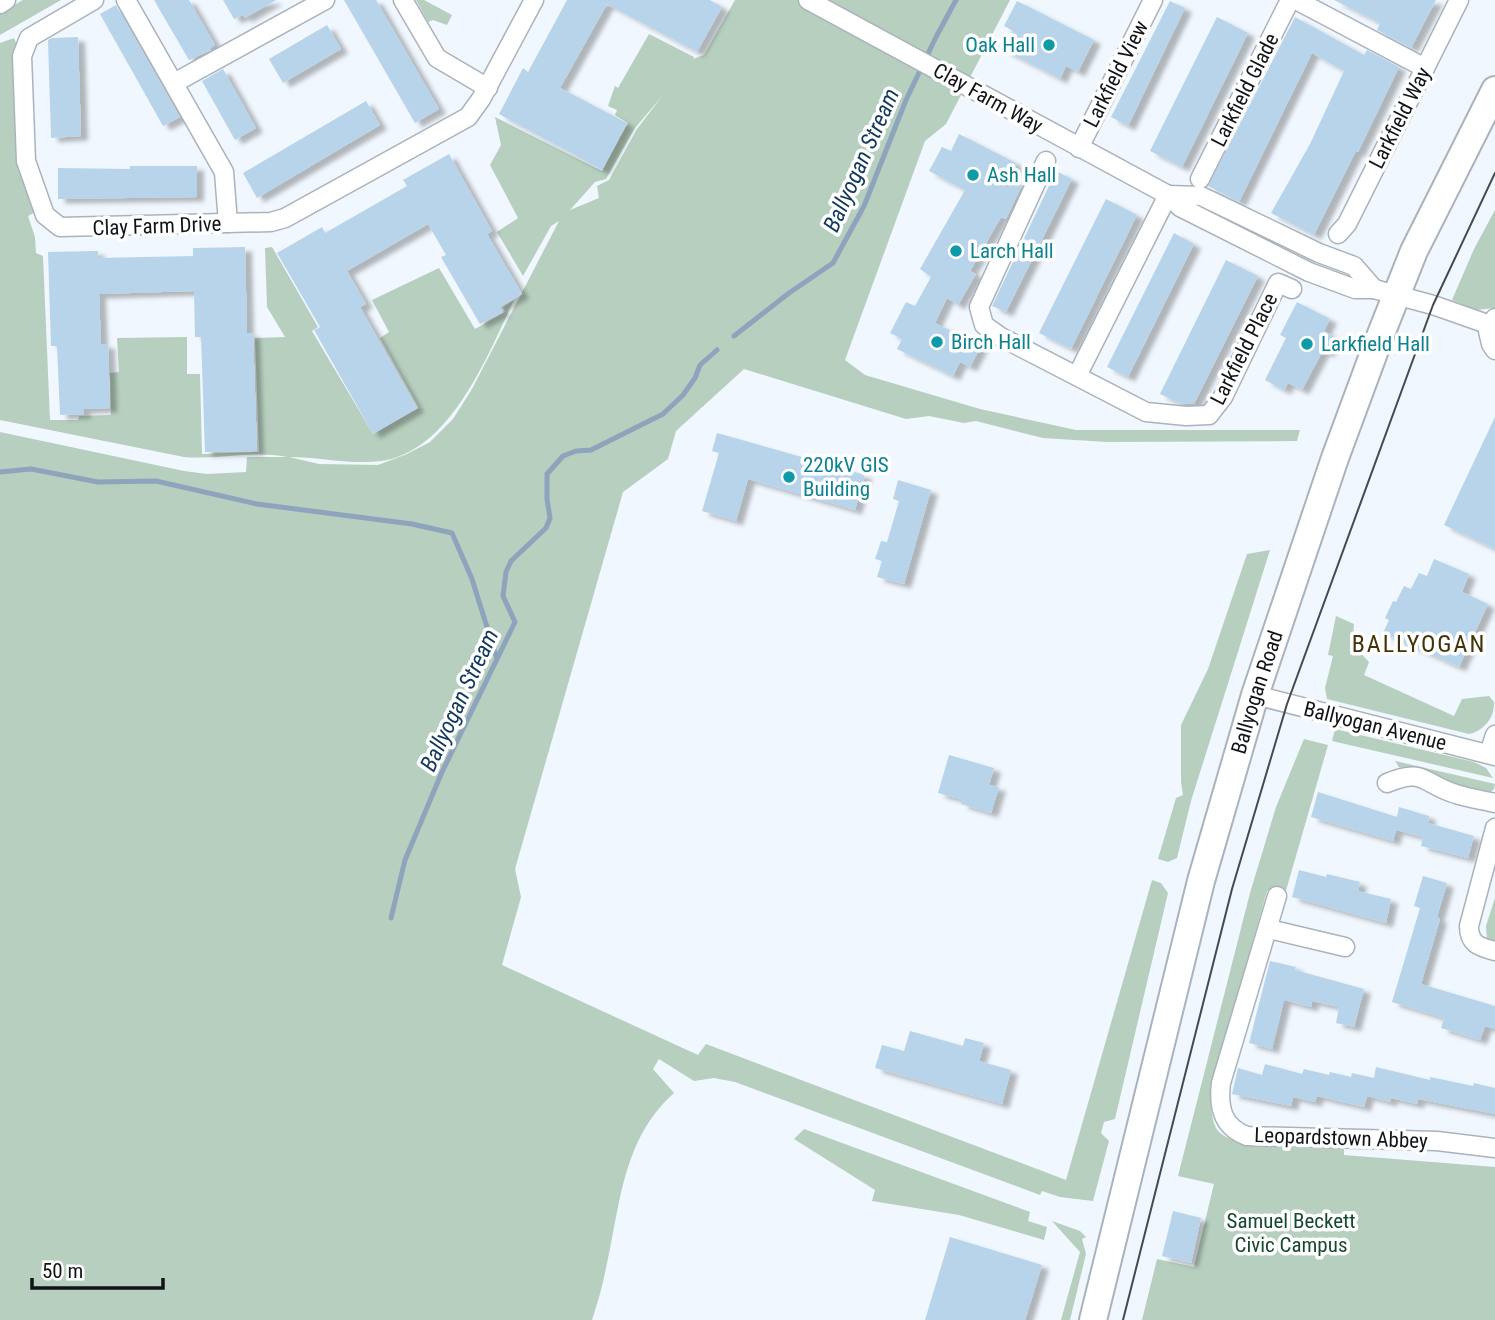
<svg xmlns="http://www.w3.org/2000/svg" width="1495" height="1320" font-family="'Roboto Condensed',sans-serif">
<defs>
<filter id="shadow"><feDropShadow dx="7" dy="4.5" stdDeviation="2" flood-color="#0004"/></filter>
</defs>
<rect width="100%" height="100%" fill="#f0f7fe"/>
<!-- green -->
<g fill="#b6cfbe" fill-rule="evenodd">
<polygon points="23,0 61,0 0,35 0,13"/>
<polygon points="416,0 424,0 452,15 447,25 433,20 428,22"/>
<path d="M735,0H1010L946,124L925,141L845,360L865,375L980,409L1076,430H1300L1297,441L1107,442L1043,438L976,421L964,423L929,416L906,419L744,369L676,431L668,459L623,492L515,869L521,897L502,965L698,1055L706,1044L1066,1180L1152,880L1161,883L1168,893L1115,1119L1104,1122L1101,1133L1109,1141L1093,1201L1060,1197L1042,1191L1040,1195L735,1082L714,1078L694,1081L659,1059L653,1069L674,1093C621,1140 620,1209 605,1273C602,1288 597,1304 592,1320H0V432L184,471L207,474L246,472L247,457H287C253,450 218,460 184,457L0,420V43L14,38L16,43L18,165L35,212L28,216L35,237L36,253L43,256L50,420H78L79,416L111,415L110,373L119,372L117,338L187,337V374H200L202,454L259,452L255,338L285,337L267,307L265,248L272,247L318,327L312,331L373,434L419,408L380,338L389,332L372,300L439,268L475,329L505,312L503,307L514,300C487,356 451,451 381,461C350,465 319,457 289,457L319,464L378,465L407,454L430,442L453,419L472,389L559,221L551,226L523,276L497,232L518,218L490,165L501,145L495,117L602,171L628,123L615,115L617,110L608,106L615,86L618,88L649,34L694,57L693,59L704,55ZM663,95L637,129L609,180L597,186L599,198L570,210L595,182L606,179L635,128Z"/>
<polygon points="1495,210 1495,308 1476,310 1452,300 1474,249"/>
<polygon points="1270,550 1191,801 1177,858 1168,862 1158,859 1176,798 1183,795 1181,782 1181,725 1208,669 1247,554"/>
<path d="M1336,616L1354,624C1352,640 1357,651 1369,662L1364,675L1454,716L1462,699L1489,696L1494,702C1495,717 1484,731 1469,734L1327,699L1325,688L1333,656L1328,655Z"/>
<polygon points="1335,729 1474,762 1486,768 1493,778 1332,741"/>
<path d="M1304,739L1328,745L1285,894L1267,891L1211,1090C1210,1102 1211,1117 1216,1128C1228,1152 1318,1148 1344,1148V1155L1495,1167V1320H1142L1157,1259L1194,1267L1214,1184L1178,1176L1250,893L1276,807Z"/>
<path d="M1395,761L1495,784L1494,789L1488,794C1457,789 1429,774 1399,767Z"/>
<polygon points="1495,898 1495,942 1487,940 1486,926"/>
<polygon points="804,1129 1030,1212 1028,1221 1047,1227 1044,1240 959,1215 872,1201 875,1190 794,1139"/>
<polygon points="1052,1221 1080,1231 1086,1237 1082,1239 1086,1254 1070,1320 1061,1320 1080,1252"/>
</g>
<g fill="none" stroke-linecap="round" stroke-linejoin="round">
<!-- stream -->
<g stroke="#8da4bc" stroke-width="5">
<polyline points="734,336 789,293 833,263 864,206 906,100 936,37 956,0"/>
<polyline points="0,472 31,469 98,482 156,481 257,504 412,524 452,533 472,579 496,656"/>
<polyline points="391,918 405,860 442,772 515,622 503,596 506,572 511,561 546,528 550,518 547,499 547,474 563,456 576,451 591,450 663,414 683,395 695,378 700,365 717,350"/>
</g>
</g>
<!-- building -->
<g fill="#b8d4eb" filter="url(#shadow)">
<polygon points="154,0 189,0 215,45 210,48 211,50 189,60"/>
<polygon points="223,0 276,0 245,18 243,15 234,19"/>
<polygon points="344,0 376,0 439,109 415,123"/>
<polygon points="567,0 710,0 722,7 697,52 607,4 560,88 627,123 602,170 499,114 523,68 528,72"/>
<polygon points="1334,0 1436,0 1411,48 1377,30 1380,23"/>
<polygon points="1017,1 1094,40 1078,72 1066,66 1060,79 1004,50 1013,31 1004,26"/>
<polygon points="1170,1 1185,8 1128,126 1111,117"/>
<polygon points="116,5 180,117 163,126 100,14"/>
<polygon points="1217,17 1248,33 1182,167 1150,151"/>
<polygon points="1295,17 1364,55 1367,50 1399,67 1358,152 1356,151 1314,235 1271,213 1310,144 1344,71 1312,53 1239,202 1208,186"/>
<polygon points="327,25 341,49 283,83 269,59"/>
<polygon points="78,37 81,136 51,138 48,40 52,38"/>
<polygon points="223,69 256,128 235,140 202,81"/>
<polygon points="366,101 380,125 257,198 243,173"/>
<polygon points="959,134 1016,163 1009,178 1022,185 1006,219 1001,217 970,271 976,274 958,305 947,298 935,323 981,346 970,367 960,362 953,376 897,349 902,339 890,333 906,302 915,306 931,277 920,269 965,190 929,171 942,147 951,151"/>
<polygon points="449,154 492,231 487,234 522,294 500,307 503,312 480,324 441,257 446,255 428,224 347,271 366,304 360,307 417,408 373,434 314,330 320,327 277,253 322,227 325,233 407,186 403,180"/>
<polygon points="130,166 197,166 197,197 58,199 58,168 130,169"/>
<polygon points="1056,171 1072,179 1006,312 992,306"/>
<polygon points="1106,199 1137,215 1071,349 1039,333"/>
<polygon points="1174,233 1194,244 1128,377 1107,367"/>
<polygon points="245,247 247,333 253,333 257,451 205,452 201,337 195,337 194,291 99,294 101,344 108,344 110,408 83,409 84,414 60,415 57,346 51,346 48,252 98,251 98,258 193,256 193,248"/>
<polygon points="1226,260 1258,276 1194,404 1181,404 1160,394"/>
<polygon points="1297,302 1330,319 1324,331 1336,337 1327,353 1323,350 1302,390 1288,383 1284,390 1265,380 1286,338 1280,335"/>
<polygon points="1495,417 1495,549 1444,525"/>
<polygon points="717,433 865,475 855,510 748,479 736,521 702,511 719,453 712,451"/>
<polygon points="898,480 931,490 904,584 877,577 882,561 875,559 881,541 887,542 899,501 893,499"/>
<polygon points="1434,559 1469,574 1462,592 1488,604 1459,667 1383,633 1389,620 1385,618 1393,601 1396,602 1404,586 1411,589 1419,573 1427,576"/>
<polygon points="949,755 994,768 989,785 999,787 991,813 961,804 963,800 938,793"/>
<polygon points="1318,792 1397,817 1399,807 1429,816 1428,823 1474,836 1468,858 1421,846 1423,837 1396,830 1393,841 1311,817"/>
<polygon points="1299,870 1326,877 1327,874 1360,882 1358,891 1391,899 1386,923 1292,897"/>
<polygon points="1423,876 1447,883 1437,917 1440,919 1421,984 1495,1006 1495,1029 1485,1026 1480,1040 1441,1028 1444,1018 1392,1002 1420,908 1414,906"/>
<polygon points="1270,961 1296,967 1295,970 1364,989 1354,1027 1336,1023 1339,1007 1312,1001 1311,1007 1284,1000 1272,1049 1249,1043"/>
<polygon points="910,1031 963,1046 965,1038 984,1043 979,1061 1011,1070 1002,1104 875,1068 882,1045 904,1051"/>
<polygon points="1265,1064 1302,1074 1304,1069 1329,1075 1330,1072 1351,1077 1352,1073 1374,1078 1376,1067 1430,1080 1430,1077 1473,1086 1474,1083 1495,1088 1495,1114 1418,1099 1417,1104 1391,1098 1390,1102 1367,1096 1364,1107 1317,1096 1315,1102 1293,1097 1291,1106 1232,1094 1238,1068 1262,1075"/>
<polygon points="1173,1211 1201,1218 1191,1263 1162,1256"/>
<polygon points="950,1237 1042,1265 1025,1320 925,1320"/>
</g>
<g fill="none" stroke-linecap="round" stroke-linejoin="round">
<defs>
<g id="street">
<polyline points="94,0 29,38 22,56 26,161 45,215 60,227 271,222 285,218 468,117 481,99 534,0"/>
<polyline points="126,0 224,172 228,223"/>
<polyline points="403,0 437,58 488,88"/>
<polyline points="808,0 1168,195 1180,207 1309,272 1355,289 1374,289 1433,305 1490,325"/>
<polyline points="1296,0 1425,68"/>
<polyline points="0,4 6,0"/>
<polyline points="174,83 325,0"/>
<polyline points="1079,148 1153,0"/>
<polyline points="1046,161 979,307 984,325 1001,337 1146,412 1186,416 1209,415 1223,397 1278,283 1292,289"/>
<polyline points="1200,179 1290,0"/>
<polyline points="1168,195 1201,196 1319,253 1354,266 1374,289"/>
<polyline points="1338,234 1347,224 1459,0"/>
<polyline points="1495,318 1488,331 1491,344 1495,350"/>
<polyline points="1077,376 1168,195"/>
<polyline points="1255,695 1495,756"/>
<polyline points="1489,754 1495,735"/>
<path d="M1387,783C1425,767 1422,784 1456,794C1468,798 1482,800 1495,803"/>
<path d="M1495,828L1469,926C1469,944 1479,947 1495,951"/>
<path d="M1277,896L1221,1083C1218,1107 1222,1127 1247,1136L1437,1141L1495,1148"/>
<polyline points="1269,929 1345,947"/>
</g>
<g id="secondary">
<path id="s1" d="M1093,1320L1201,881L1255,695L1335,458L1379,339L1414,251L1495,90"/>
</g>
</defs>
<!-- street casing -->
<use href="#street" stroke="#aab3bb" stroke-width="21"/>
<!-- secondary casing -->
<use href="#secondary" stroke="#aab3bb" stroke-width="30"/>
<!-- street -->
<use href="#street" stroke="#fff" stroke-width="18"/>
<!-- secondary -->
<use href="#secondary" stroke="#fff" stroke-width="26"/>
<!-- tram -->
<polyline stroke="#464a4e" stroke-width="2" points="1123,1320 1232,889 1287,704 1433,305 1495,173"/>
</g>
<!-- markers -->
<g fill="#0f9aa8" stroke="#fff" stroke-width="2.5">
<circle cx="1049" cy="45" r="7"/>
<circle cx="973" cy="175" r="7"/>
<circle cx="956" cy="251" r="7"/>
<circle cx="937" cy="342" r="7"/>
<circle cx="1307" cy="344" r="7"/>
<circle cx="789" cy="477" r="7"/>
</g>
<g text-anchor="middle" stroke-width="7" stroke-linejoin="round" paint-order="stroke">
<!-- culture labels -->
<g font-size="21" fill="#0d838f" stroke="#fff" text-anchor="start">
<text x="1035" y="52" text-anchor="end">Oak Hall</text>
<text x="987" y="182">Ash Hall</text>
<text x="970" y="258">Larch Hall</text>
<text x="951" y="349">Birch Hall</text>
<text x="1321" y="351">Larkfield Hall</text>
<text x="803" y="472">220kV GIS<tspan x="803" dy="24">Building</tspan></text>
</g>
<!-- street labels -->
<g font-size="21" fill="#111417" stroke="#fff">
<text transform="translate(1116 74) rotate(-63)" y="7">Larkfield View</text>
<text transform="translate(1245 90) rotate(-63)" y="7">Larkfield Glade</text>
<text transform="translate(988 98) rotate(29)" y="7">Clay Farm Way</text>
<text transform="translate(1400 118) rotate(-63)" y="7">Larkfield Way</text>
<text transform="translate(157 226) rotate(-2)" y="7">Clay Farm Drive</text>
<text transform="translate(1244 349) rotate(-63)" y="7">Larkfield Place</text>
<text dy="7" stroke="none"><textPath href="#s1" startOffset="649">Ballyogan Road</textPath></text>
<text transform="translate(1375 726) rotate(14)" y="7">Ballyogan Avenue</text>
<text transform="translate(1341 1138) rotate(2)" y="7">Leopardstown Abbey</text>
</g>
<!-- park labels -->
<g font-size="21" fill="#15492d" stroke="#fff">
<text x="1291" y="1228">Samuel Beckett<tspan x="1291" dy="24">Civic Campus</tspan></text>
</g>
<!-- water labels -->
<g font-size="23" font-style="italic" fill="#12385a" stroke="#fff">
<text transform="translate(861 160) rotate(-66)" y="8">Ballyogan Stream</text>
<text transform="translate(459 700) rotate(-65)" y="8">Ballyogan Stream</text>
</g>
<!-- quarter labels -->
<g font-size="24" letter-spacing="2" fill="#41340a" stroke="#fff">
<text x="1419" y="652">BALLYOGAN</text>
</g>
</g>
<!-- scale -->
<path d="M32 1278v10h131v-10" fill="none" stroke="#111417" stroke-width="3.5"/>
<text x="42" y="1278" font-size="21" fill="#111417" stroke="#ffffff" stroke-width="5" paint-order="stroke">50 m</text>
</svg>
